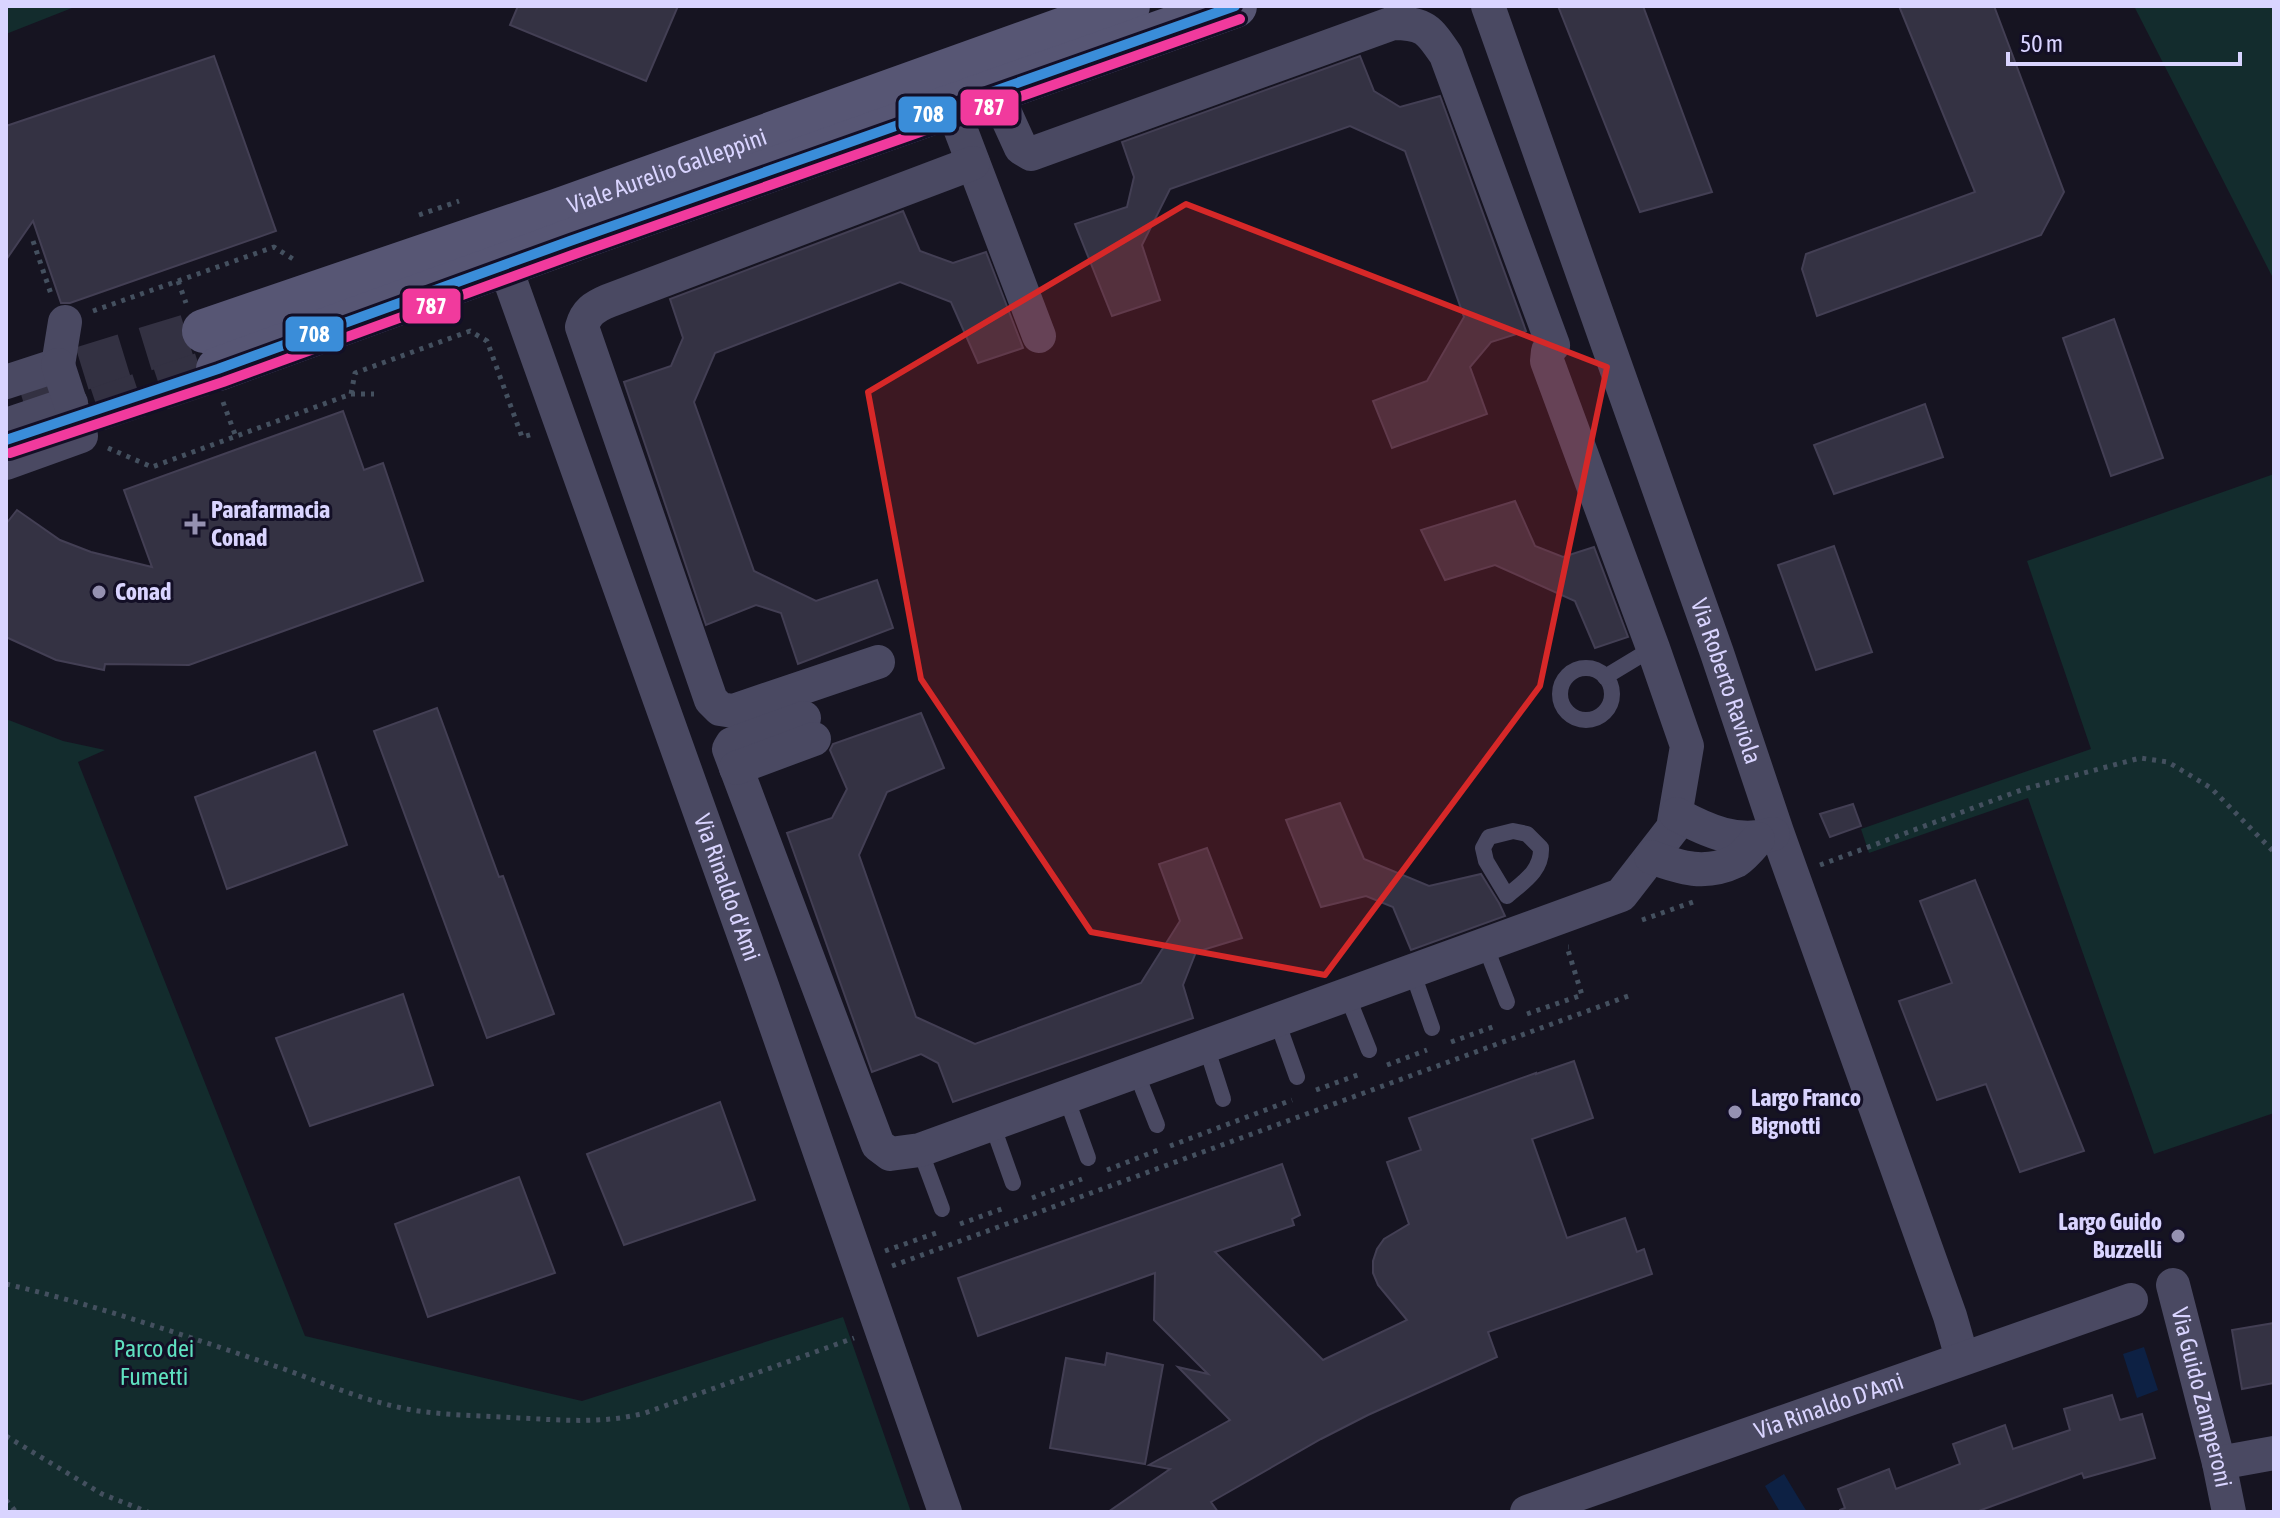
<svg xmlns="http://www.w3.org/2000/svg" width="2280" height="1518" font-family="'Asap Condensed',sans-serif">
<rect width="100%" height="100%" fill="#161421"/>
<!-- green -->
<g fill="#132c2d">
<polygon points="6,6 77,6 6,34"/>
<polygon points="2134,6 2274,6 2274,280"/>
<polygon points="2274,474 2274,1113 2154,1154 2028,798 1869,853 1861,829 2091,749 2027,561"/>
<polygon points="6,719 63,741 105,750 78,762 305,1336 582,1401 843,1317 911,1512 6,1512"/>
</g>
<!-- water -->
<g fill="#0d2144">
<polygon points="2144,1347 2158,1390 2137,1398 2123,1354"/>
<polygon points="1784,1474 1807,1512 1780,1512 1765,1486"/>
</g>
<!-- building -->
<g fill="#343243" stroke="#433f54" stroke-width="2">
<polygon points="518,6 678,6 646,81 510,25"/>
<polygon points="1558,6 1643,6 1712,192 1640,212"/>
<polygon points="1899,6 1994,6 2064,192 2041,235 1817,316 1802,269 1806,254 1975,192"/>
<polygon points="214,56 276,231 70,303 61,303 33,221 6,260 6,126"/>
<polygon points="1360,56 1374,91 1400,107 1440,96 1526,331 1491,342 1470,367 1487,414 1392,448 1373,401 1427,381 1464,317 1405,151 1350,126 1170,189 1142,245 1160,300 1112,316 1075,224 1127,207 1134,177 1122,142"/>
<polygon points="903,211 920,251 953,263 986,252 1023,348 978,363 951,302 900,282 715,353 694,402 754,571 816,601 877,580 893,628 798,664 781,613 756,605 706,625 624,382 671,366 683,338 670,299"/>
<polygon points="2114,319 2163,458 2111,476 2063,338"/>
<polygon points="1925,404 1943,457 1834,494 1814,445"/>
<polygon points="343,411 364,470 383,463 423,581 189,665 105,664 104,670 56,660 6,637 6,524 17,510 60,540 91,552 152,567 124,490"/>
<polygon points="1515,501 1535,546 1563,557 1594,547 1628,637 1595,648 1575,601 1495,565 1445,580 1421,530"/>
<polygon points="1834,546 1872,652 1816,670 1778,565"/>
<polygon points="437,708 499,877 503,876 554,1014 487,1038 374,731"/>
<polygon points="921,713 944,768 887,792 859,855 916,1017 975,1044 1141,983 1180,921 1159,864 1207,848 1242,938 1196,952 1183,985 1193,1018 953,1102 938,1063 921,1054 872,1072 787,833 832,818 847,789 830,750 833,744"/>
<polygon points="315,752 347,845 227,889 195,797"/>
<polygon points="1340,803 1364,859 1429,886 1481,874 1499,903 1505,916 1411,950 1393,907 1366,896 1321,907 1286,820"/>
<polygon points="1853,804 1861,826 1830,837 1820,814"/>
<polygon points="1975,880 2084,1151 2020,1172 1986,1084 1937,1100 1899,1001 1952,983 1920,901"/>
<polygon points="403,994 433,1085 310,1126 276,1038"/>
<polygon points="1574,1061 1593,1118 1532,1139 1567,1238 1625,1218 1637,1252 1644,1249 1652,1274 1488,1332 1497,1357 1368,1415 1321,1439 1211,1502 1218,1512 1108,1512 1170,1469 1149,1465 1230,1420 1178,1367 1208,1374 1154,1320 1155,1273 978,1336 958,1278 1282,1164 1300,1215 1292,1219 1294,1225 1215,1252 1323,1360 1407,1320 1378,1285 1373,1273 1373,1261 1377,1249 1384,1239 1409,1224 1387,1162 1421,1150 1409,1118 1536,1073 1536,1074"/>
<polygon points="720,1102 755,1200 624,1245 587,1154"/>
<polygon points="519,1177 555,1273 428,1317 395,1224"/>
<polygon points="2274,1323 2274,1383 2242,1389 2232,1330"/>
<polygon points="1107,1353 1163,1365 1145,1464 1050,1448 1066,1358 1105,1365"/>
<polygon points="2112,1395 2120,1420 2142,1414 2155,1458 2084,1478 2082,1473 1976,1512 1840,1512 1840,1510 1845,1508 1838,1489 1889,1469 1896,1489 1960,1464 1953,1444 2005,1425 2013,1449 2070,1430 2064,1409"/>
</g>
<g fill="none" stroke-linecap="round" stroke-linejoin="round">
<!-- secondary-tunnel -->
<g stroke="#333142" stroke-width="44" stroke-dasharray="44 22" stroke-linecap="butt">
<polyline points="19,388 204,331"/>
<polyline points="35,430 218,369"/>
</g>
<!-- path -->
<g stroke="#44505f" stroke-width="5" stroke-dasharray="4 6" stroke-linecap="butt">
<polyline points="419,215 459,201"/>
<polyline points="33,241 51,294"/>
<polyline points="178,281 186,303"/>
<polyline points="93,311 274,247 293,259 296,258"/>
<polyline points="351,394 374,394"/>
<polyline points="223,402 236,437"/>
<polyline points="108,448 152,467 351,394 355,373 470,331 487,341 522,437 533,434"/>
<polyline points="1820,865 2024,789 2140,758 2168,762 2211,788 2274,852"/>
<polyline points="1642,920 1693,902"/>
<polyline points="1527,1014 1582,995 1567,947 1569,947"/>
<polyline points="1451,1042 1498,1025"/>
<polyline points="1387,1065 1427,1050"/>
<polyline points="1316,1090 1363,1073"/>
<polyline points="1170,1146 1292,1100"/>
<polyline points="1107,1170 1161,1149"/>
<polyline points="1032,1198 1082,1179"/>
<polyline points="960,1224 1007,1207"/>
<polyline points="885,1251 936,1233"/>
<polyline points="892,1266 1631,995"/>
<path d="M6,1284C100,1306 192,1338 284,1369C320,1382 355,1397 393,1406C433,1416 477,1415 519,1418C562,1420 603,1424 645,1413L854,1338"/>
<polyline points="6,1436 102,1494 148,1512"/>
<polyline points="6,1500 16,1512"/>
</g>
<!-- lane -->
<g stroke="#4a4962" stroke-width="16">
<circle cx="1586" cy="694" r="26"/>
<polyline points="1605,677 1653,648"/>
<path d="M1513,831L1527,834L1541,848C1542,871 1523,882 1507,896L1486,861L1483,848L1489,837Z"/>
<polyline points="1485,945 1507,1002"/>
<polyline points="1412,971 1432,1028"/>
<polyline points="1347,995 1369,1050"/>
<polyline points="1277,1021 1297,1077"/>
<polyline points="1206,1046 1223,1099"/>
<polyline points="1136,1072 1157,1125"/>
<polyline points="1066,1097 1088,1158"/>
<polyline points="992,1124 1013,1183"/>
<polyline points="920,1150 942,1209"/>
</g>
<!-- street -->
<g stroke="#4a4962" stroke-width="34">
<path id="s1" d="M1488,6L1717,653L1777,832L1950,1316L1962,1358"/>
<polyline points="952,107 1039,336"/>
<path id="s2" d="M505,266L761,983L945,1512"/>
<polyline points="6,382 58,365 65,322"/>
<polyline points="6,425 71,403"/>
<polyline points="6,463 81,436 58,365"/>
<path d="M878,662L733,711L720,709L711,700L582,327C586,312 594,307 608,301L973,163"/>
<path d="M804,718L732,744L729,749L878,1145L890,1154L920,1150L1621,895L1673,828L1687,746L1653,648L1547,361L1548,351L1553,345L1446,55C1429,30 1425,23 1393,23L1031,154L1021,148L995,91"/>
<polyline points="736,768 814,739"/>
<path d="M1676,814C1707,831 1738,845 1773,834"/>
<path d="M1651,857C1681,868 1705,876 1736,861C1744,856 1752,846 1758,839"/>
<path id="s3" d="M2173,1285L2219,1463L2229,1512"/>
<polyline points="2219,1463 2274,1453"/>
<path id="s4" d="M1527,1512L2131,1300"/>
</g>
<!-- secondary -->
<g stroke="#575674" stroke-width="44">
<path id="s5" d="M204,331L559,210L1128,6"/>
<polyline points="218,369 570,241 1235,6"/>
</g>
<defs>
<polyline id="bus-1" points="6,440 218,369 570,241 1235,6"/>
<polyline id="bus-2" points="10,453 223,382 575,254 1240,19"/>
</defs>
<!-- bus-1 casing -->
<use href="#bus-1" stroke="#130f26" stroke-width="16"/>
<!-- bus-2 casing -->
<use href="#bus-2" stroke="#130f26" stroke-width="16"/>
<!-- bus-1 -->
<use href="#bus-1" stroke="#3a8dd9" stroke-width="10"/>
<!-- bus-2 -->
<use href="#bus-2" stroke="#f13a9d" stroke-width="10"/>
</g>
<!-- marked area -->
<path fill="#d62828" fill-opacity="0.2" stroke="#d62828" stroke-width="6" stroke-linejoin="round" d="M1186,204L1607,367L1540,686L1325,975L1091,932L921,679L868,392Z"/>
<!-- markers -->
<g fill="#9591b1" stroke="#130f26" stroke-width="3">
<path d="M191 512h8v8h8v8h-8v8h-8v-8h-8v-8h8z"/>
<circle cx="99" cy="592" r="8"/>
<circle cx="1735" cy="1112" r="8"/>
<circle cx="2178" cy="1236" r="8"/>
</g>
<g text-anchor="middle" stroke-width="6" stroke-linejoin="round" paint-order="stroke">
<!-- street labels -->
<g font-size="24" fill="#d9d4ff" stroke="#130f26">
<text dy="8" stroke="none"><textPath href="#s5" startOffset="490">Viale Aurelio Galleppini</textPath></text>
<text dy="8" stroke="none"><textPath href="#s1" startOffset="716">Via Roberto Raviola</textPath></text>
<text dy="8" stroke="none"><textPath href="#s2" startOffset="660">Via Rinaldo d'Ami</textPath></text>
<text dy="8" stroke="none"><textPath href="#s3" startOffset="116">Via Guido Zamperoni</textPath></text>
<text dy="8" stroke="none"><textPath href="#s4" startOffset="320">Via Rinaldo D'Ami</textPath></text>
</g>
<!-- poi labels -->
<g font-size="24" font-weight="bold" fill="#d9d4ff" stroke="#130f26" text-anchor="start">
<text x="211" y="518">Parafarmacia<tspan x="211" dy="28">Conad</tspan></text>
<text x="115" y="600">Conad</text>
<text x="1751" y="1106">Largo Franco<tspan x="1751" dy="28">Bignotti</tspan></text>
<text x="2162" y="1230" text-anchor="end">Largo Guido<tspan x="2162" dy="28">Buzzelli</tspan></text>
</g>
<!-- park labels -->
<g font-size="24" fill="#5fe0c0" stroke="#130f26">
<text x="154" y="1357">Parco dei<tspan x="154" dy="28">Fumetti</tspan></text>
</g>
</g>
<g stroke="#130f26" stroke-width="3">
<rect x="959" y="88" width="61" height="39" rx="8" fill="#f13a9d"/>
<rect x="897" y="95" width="61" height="39" rx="8" fill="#3a8dd9"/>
<rect x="401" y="287" width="61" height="38" rx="8" fill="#f13a9d"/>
<rect x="284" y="315" width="61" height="38" rx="8" fill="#3a8dd9"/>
</g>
<g font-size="22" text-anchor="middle" font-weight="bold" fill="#fff">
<text x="989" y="115">787</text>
<text x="928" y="122">708</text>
<text x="431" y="314">787</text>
<text x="314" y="342">708</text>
</g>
<!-- border -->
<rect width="2280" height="1518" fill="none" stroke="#d9d4ff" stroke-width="16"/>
<!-- scale -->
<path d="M2008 52v12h232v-12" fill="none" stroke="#d9d4ff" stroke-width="4"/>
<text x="2020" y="52" font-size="24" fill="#d9d4ff" stroke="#130f26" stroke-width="6" paint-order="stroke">50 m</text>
</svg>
